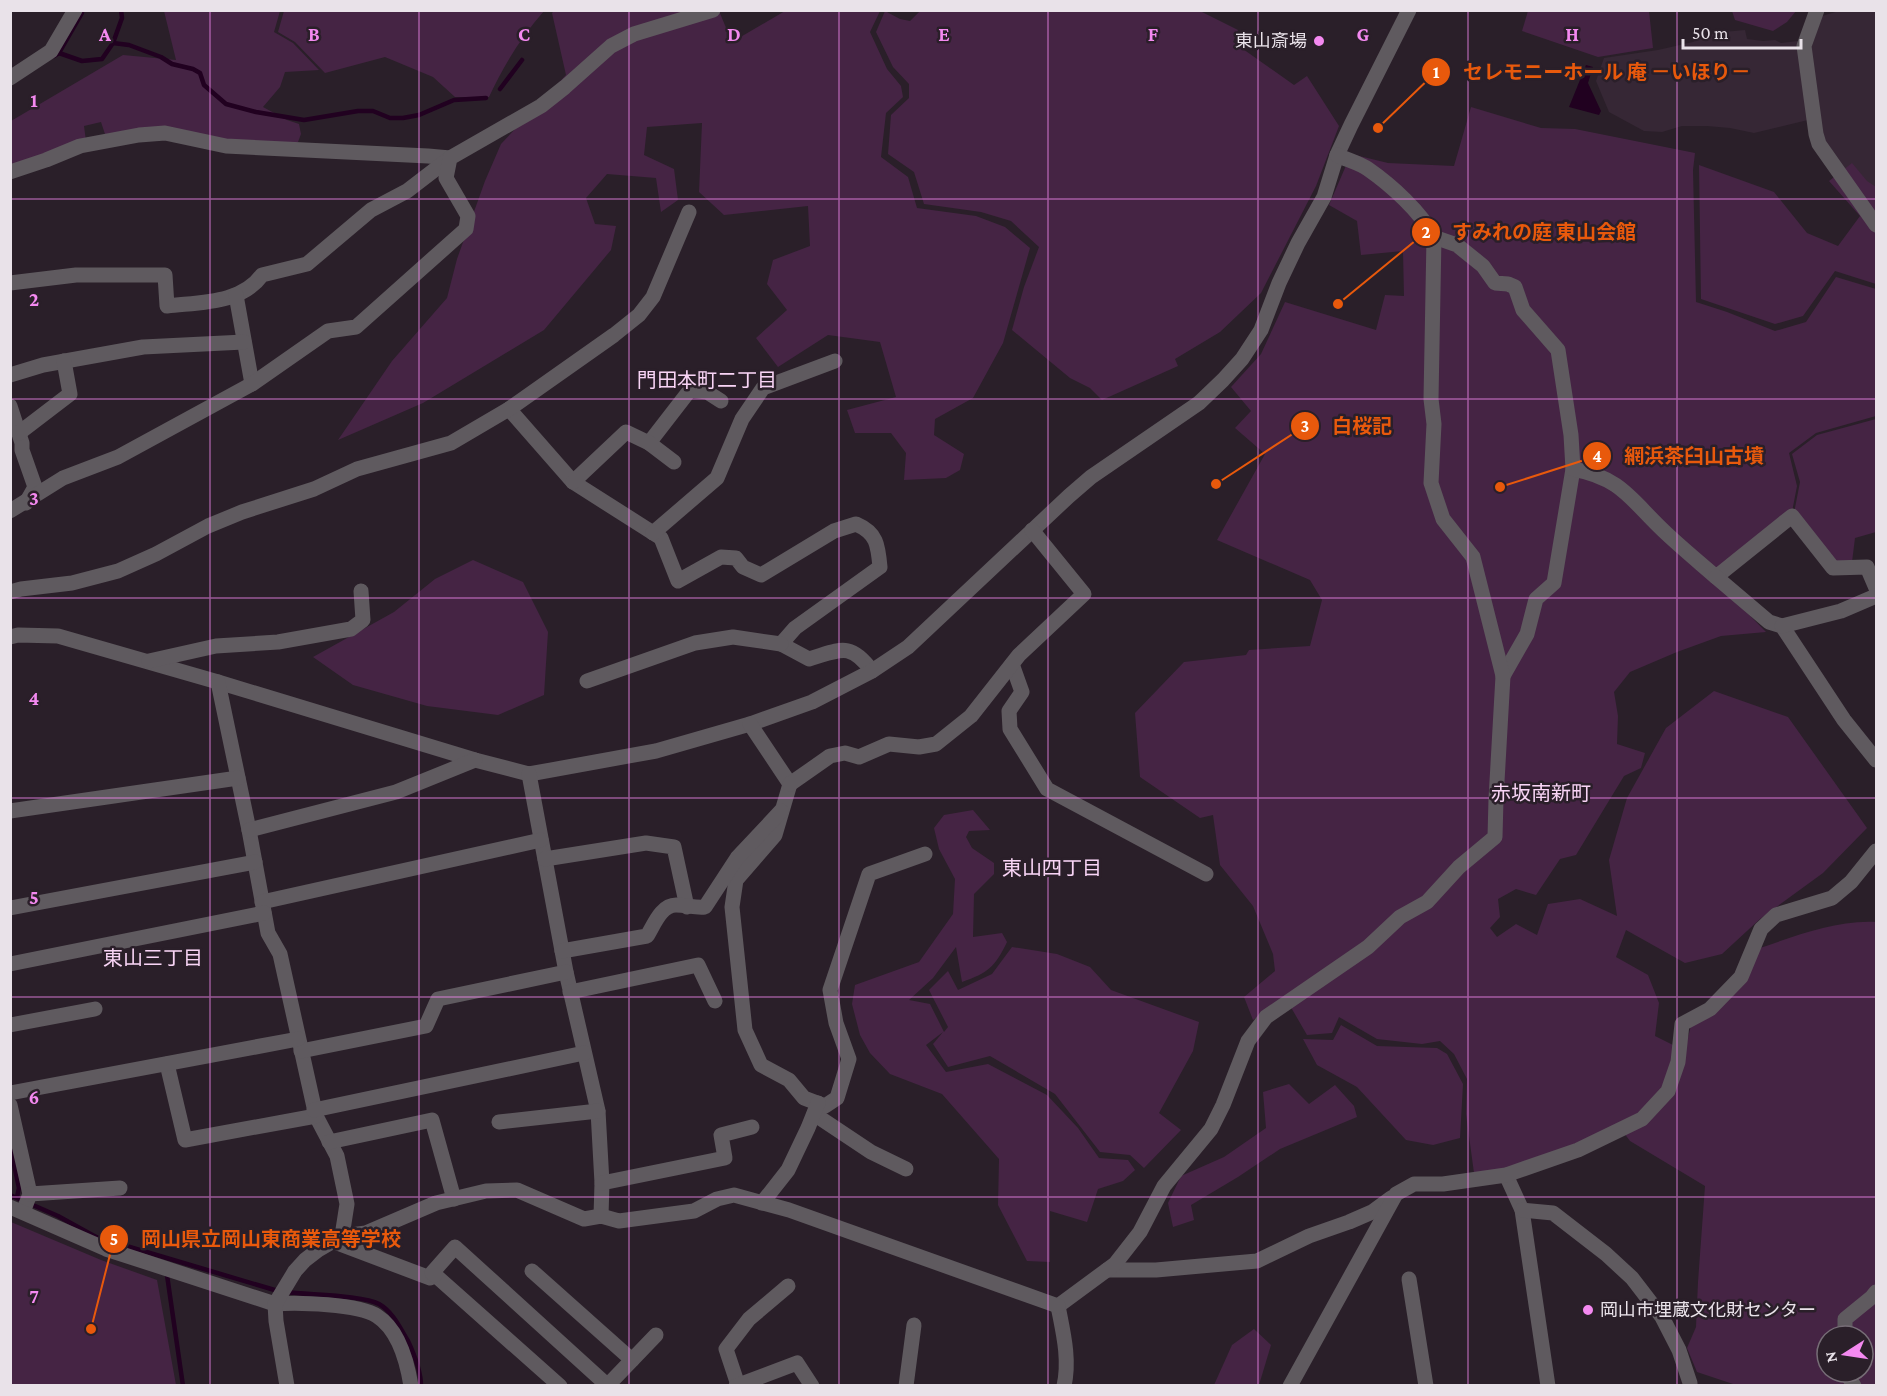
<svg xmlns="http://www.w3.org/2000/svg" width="1887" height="1396" font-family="'Crimson Pro','Noto Sans JP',serif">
<rect width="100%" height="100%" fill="#2a1f29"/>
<!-- built -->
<g fill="#362735">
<polygon points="1839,11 1876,11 1876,213 1822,138 1810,51 1822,16"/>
<polygon points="1745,30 1747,39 1763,41 1775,40 1781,43 1798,41 1808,120 1754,133 1730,128 1707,126 1682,126 1662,132 1644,131 1609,112 1596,81 1604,58 1658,50 1693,42 1704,35 1712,33"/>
</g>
<!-- green -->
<g fill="#452444" fill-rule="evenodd">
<polygon points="921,10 1200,11 1238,30 1233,42 1294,85 1307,76 1339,126 1316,186 1261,293 1220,332 1175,359 1178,366 1102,400 1090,388 1070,378 1012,330 1024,287 1039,247 1011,221 981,212 924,204 914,172 888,154 891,115 909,98 909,84 893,67 876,32 885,11 900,19 910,21"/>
<polygon points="164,11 280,11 274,32 293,43 319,70 285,72 280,87 263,107 287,120 299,124 301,134 298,142 289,146 106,137 101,122 84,126 86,141 11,165 11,121 123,55 176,60"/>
<path d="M284,11V10L544,11C521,37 504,65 489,97H455L433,77L385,57L325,73L295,42L278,32Z"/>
<polygon points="554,11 719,11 732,42 785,11 880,11 870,32 887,69 901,86 903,97 886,113 881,157 908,177 917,208 976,216 1005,227 1030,248 1003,343 973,398 935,419 934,435 964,454 960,470 946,478 904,480 906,453 891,433 855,433 847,410 896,397 880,342 828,335 778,367 756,338 787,310 767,284 773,260 810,246 808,206 724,215 699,192 702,123 647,127 644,155 674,169 678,200 661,212 656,178 607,174 586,198 595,224 616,226 611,250 544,330 423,403 338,440 392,361 447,298 457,259 485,181 501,144 566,75 552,13"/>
<polygon points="1528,11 1649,11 1653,48 1598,57 1522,31"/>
<polygon points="1732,11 1796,11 1787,22 1773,31 1735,20"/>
<path d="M1471,107L1541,128L1575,129L1695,153L1693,170L1696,302L1727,312L1775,331L1806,322L1836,277L1876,289V416L1816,433L1789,453L1797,486L1792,512L1713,578L1766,632L1721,636L1677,652L1630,672L1614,692L1618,716L1617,744L1645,753L1641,768L1624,776L1576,855L1560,859L1536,895L1516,889L1498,899L1500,917L1490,928L1497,937L1516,924L1537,935L1548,904L1580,899L1617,916L1609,860L1627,798L1666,728L1714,691L1788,717L1867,828L1823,873L1760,919L1722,954L1685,963L1626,930L1616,957L1648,975L1659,1003L1655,1036L1685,1051L1691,1025C1731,1004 1740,990 1757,949C1796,936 1835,920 1876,922V1385H1736L1697,1372L1687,1348L1696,1327L1698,1282L1705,1186L1630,1141L1618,1125L1572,1146L1512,1168L1474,1173L1466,1114L1467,1079L1454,1054L1440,1041L1422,1044L1377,1039L1339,1017L1332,1033L1307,1035L1285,997L1253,1020L1244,997L1275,971L1273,954L1253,906L1220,865L1213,815L1200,818L1140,777L1135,713L1184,662L1246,655L1249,650L1310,646L1322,600L1310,580L1217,540L1265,454L1235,428L1251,411L1231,387L1261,354L1285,302L1376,330L1385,295L1404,296L1403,251L1361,255L1357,221L1329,205L1351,154L1388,163L1454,166ZM1827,1336H1863V1372H1827Z"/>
<polygon points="1852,163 1867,181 1876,187 1876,284 1835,271 1803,316 1775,324 1701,299 1699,165 1774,192 1807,233 1838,246 1860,216 1829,181"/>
<polygon points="1876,419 1876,532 1855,538 1852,562 1836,565 1794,513 1800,482 1792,454 1817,435"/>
<polygon points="473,560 523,582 548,632 544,695 498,715 427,706 353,685 313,657 394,612 435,579"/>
<path d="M973,810L990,830L969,831L966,837L972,848L994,863V874L974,894L973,937L1002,933L1007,942C995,967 988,973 962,982L956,947L933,978L909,1000L930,1004L944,1032L948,1027L929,990L948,971L958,990L992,974L1012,947L1057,954L1090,967L1111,990L1199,1022L1193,1051L1159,1113L1181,1130L1144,1168L1130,1155L1100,1152L1055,1094L990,1056L948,1067L933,1044L943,1032L926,1045L946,1072L988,1064L1047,1095L1078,1128L1099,1158L1128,1160L1135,1170L1123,1181L1098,1189L1087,1222L1050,1211V1262L1027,1261L998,1205L999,1159L942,1094L890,1074L870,1053L860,1035L852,1004L855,985L919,962L953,914L955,879L939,849L934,828L944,815Z"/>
<polygon points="1341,1025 1377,1046 1437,1048 1447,1054 1463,1084 1460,1138 1433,1145 1406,1140 1357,1087 1317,1065 1303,1039 1333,1040"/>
<polygon points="1289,1084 1309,1104 1335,1085 1354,1106 1357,1117 1280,1149 1238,1177 1191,1205 1194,1220 1173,1227 1168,1203 1181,1176 1224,1157 1266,1128 1263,1092"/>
<polygon points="11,1222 101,1260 157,1280 176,1385 11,1385"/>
<polygon points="1254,1329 1271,1345 1259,1385 1214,1385 1232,1345"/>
</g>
<!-- water -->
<polygon fill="#210120" points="1586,65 1593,67 1588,83 1601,111 1599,115 1569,107"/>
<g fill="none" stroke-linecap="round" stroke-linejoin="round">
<!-- stream -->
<g stroke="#210120" stroke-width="4.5">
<polyline points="113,43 122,18 121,10"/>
<polyline points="59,53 82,13"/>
<polyline points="54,56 59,53 82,61 102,59 113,43 129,45 161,57 172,64 193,69 200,73 204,85 226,104 256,112 304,120 358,111 373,111 390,118 403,118 419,115 454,100 486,98"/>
<polyline points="500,89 522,60"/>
<polyline points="10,1145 19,1188 17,1197"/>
<polyline points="10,1195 58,1216 96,1237 278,1291"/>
<polyline points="167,1275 183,1386"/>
<path d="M286,1292C308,1295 363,1295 379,1304C393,1312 400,1328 408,1341C414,1354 421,1371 421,1386"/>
</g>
<!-- minor -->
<g stroke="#5f5a5f" stroke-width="15">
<polyline points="1817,10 1804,46 1816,134 1819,144 1876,225"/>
<polyline points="10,78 51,51 75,10"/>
<polyline points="10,172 46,160 80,146 139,135 165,133 226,146 428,156 450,158"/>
<polyline points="1434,237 1457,245 1483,266 1495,283 1508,284 1515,287 1523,310 1558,350 1571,435 1573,469 1554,583 1536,599 1527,634 1503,676"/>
<path d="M10,283L76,275H165L167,306C200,302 241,304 262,275L307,264L371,210L407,191L450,158"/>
<polyline points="236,295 252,384"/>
<polyline points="10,375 43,365 143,347 244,342"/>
<polyline points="10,406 22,443 22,450 35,487 26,503"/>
<path d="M509,409L573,482L661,538L678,581L721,557L736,558L743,567L761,575L834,531L856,524C877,533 878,545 880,567L795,628L781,644L809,659C840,650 850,641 872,671"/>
<polyline points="19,433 70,394 64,361"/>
<polyline points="649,443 690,390 707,392 721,401"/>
<path d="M1573,469C1623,478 1632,502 1667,534C1683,549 1700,563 1716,577L1792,516L1833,568L1867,567L1876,588"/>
<polyline points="573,482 626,432 649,443 674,462"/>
<polyline points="10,511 63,478 118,457 252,384 328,331 356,327 466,229 468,216 446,178 450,158 541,106 565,87 611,46 634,34 713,10"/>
<polyline points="653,533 717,478 742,419 763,388 835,361"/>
<polyline points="1716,577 1769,622 1782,626 1844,720 1876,760"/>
<polyline points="10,592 21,589 72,583 118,571 156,554 208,526 242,512 314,489 357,469 451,443 509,409 614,335 639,315 653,297 689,212"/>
<polyline points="1782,626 1841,611 1876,596"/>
<polyline points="10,637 18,635 58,636 218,682 475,760 529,774 656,751 750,724 812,702 872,671 908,647 1069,496 1091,477 1199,403 1223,380 1242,359 1261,330 1279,283 1298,243 1324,197 1337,155 1351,125 1409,10"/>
<polyline points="149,661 216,646 278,642 351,629 363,620 361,591"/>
<polyline points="1012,664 1022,692 1009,711 1010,729 1047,789 1206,874"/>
<polyline points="587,681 695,643 733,637 781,644"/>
<polyline points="218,682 249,830 268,933 280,954 316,1116 337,1156 347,1204 342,1236"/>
<polyline points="750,724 790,784 775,835 736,880 732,907 745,1030 761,1065 789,1080 804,1098 825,1106 837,1098 849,1059 836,1023 830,990 869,874 925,854"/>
<polyline points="529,774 566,972 598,1111 602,1183 601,1216"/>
<polyline points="790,784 830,756 845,753 859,757 889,744 919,747 936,744 971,716 1019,655 1084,594 1032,530"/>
<polyline points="10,811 238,778"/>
<polyline points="249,830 396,792 475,760"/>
<polyline points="545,859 646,843 674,847 687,907"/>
<polyline points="262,902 541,840"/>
<polyline points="10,908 255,862"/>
<path d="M562,951L647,936C654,925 661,905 676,905C686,905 695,908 705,907L737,858L781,811"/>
<polyline points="10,964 264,913"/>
<polyline points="570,992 698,965 715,1001"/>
<polyline points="10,1025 95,1009"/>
<polyline points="301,1051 426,1026 438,999 566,972"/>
<polyline points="167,1064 185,1140 316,1116"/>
<polyline points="10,1093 298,1039"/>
<polyline points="10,1105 30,1194 23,1212"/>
<polyline points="314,1110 584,1053"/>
<polyline points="814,1114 871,1152 906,1169"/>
<polyline points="499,1122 598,1111"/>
<polyline points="329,1142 432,1120 454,1199"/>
<polyline points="1506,1175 1522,1210 1548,1386"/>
<polyline points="602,1183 725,1158 721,1135 752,1127"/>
<polyline points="30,1194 120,1188"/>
<polyline points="762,1203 788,1170 808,1128 818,1103"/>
<path d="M10,1207L106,1249L275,1304C297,1302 359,1304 377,1316C399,1330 407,1361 411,1386"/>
<polyline points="1522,1210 1553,1213 1606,1254 1632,1278 1662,1317 1679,1350 1690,1383 1690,1386"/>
<polyline points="332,1241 430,1278 435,1275 560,1386"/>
<polyline points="1107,1270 1156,1270 1257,1261 1309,1236 1349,1222 1372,1212 1391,1198"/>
<polyline points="532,1271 632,1360"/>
<polyline points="435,1275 432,1273 455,1247 608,1386"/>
<polyline points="1409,1279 1426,1386"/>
<path d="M1058,1306L1115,1264L1140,1232L1164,1186L1211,1129L1223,1105L1248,1041L1266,1017L1368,947L1400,917L1427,902L1459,867L1495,837L1496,799L1503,676L1473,557L1443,519L1431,483L1434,424L1431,399L1434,237C1421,212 1391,185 1368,169C1359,163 1347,160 1337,155"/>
<path d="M1058,1306C1063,1332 1070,1359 1064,1386"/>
<polyline points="1845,1336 1845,1319 1872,1297 1876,1292"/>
<polyline points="1846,1372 1854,1386"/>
<polyline points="609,1384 656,1335"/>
<polyline points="738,1385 726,1349 749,1319 788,1286"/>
<polyline points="287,1386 276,1321 275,1304 295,1271 305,1260 318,1250 342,1236 366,1233 436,1203 486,1191 517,1190 584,1219 601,1216 619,1221 694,1211 717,1199 734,1195 789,1210 1058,1306"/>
<polyline points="736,1386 797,1363 812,1386"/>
<polyline points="906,1386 914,1325"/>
<polyline points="1290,1386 1396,1194 1414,1184 1443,1184 1506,1175 1578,1150 1642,1119 1668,1091 1678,1062 1682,1024 1710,1009 1741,977 1761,929 1776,915 1832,898 1851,882 1876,851"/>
</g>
</g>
<!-- grid -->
<path fill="none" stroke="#f489f0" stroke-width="1.5" stroke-opacity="0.55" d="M210,10V1386M419,10V1386M629,10V1386M839,10V1386M1048,10V1386M1258,10V1386M1468,10V1386M1677,10V1386M10,199H1876M10,399H1876M10,598H1876M10,798H1876M10,997H1876M10,1197H1876"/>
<!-- markers -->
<g fill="#f489f0" stroke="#2a1f29" stroke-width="2">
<circle cx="1319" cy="41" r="6"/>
<circle cx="1588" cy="1310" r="6"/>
</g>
<g text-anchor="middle" stroke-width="5" stroke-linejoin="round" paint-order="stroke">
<!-- poi labels -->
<g font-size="18" fill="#e9e2e9" stroke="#2a1f29" text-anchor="end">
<text x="1307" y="47">東山斎場</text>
<text x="1600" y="1316" text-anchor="start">岡山市埋蔵文化財センター</text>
</g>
<!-- neighbourhood labels -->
<g font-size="20" fill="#f8d4f5" stroke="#2a1f29">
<text x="707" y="387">門田本町二丁目</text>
<text x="1541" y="800">赤坂南新町</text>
<text x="1052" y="875">東山四丁目</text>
<text x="153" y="965">東山三丁目</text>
</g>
</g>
<g font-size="20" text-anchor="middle" font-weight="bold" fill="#f489f0" stroke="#2a1f29" stroke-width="5" stroke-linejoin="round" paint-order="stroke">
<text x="105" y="41">A</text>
<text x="314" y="41">B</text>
<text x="524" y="41">C</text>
<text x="734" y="41">D</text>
<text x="944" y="41">E</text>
<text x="1153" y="41">F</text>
<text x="1363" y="41">G</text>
<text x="1572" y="41">H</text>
<text x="34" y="107">1</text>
<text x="34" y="306">2</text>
<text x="34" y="505">3</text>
<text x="34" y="705">4</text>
<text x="34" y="904">5</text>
<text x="34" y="1104">6</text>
<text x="34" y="1303">7</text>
</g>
<!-- callouts -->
<path fill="none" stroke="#e8590c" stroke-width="2" d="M1378 128L1436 72M1338 304L1426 232M1216 484L1305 426M1500 487L1597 456M91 1329L114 1239"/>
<g fill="#e8590c" stroke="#2a1f29" stroke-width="2">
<circle cx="1378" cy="128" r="6"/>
<circle cx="1338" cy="304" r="6"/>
<circle cx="1216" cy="484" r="6"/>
<circle cx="1500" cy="487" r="6"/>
<circle cx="91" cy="1329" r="6"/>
<circle cx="1436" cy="72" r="15"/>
<circle cx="1426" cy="232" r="15"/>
<circle cx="1305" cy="426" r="15"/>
<circle cx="1597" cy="456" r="15"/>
<circle cx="114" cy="1239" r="15"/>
</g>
<g font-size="18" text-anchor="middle" font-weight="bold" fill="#fff">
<text x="1436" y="78">1</text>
<text x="1426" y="238">2</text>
<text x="1305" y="432">3</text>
<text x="1597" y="462">4</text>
<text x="114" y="1245">5</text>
</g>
<g font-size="20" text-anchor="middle" font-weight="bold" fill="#e8590c" stroke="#2a1f29" stroke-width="5" stroke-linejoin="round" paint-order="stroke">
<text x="1607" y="79">セレモニーホール 庵 －いほり－</text>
<text x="1544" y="239">すみれの庭 東山会館</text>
<text x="1362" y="433">白桜記</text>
<text x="1694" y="463">網浜茶臼山古墳</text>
<text x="271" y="1246">岡山県立岡山東商業高等学校</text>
</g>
<!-- border -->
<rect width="1887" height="1396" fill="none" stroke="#e9e2e9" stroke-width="24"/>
<!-- north arrow -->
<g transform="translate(1845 1354) rotate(258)"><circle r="28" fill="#2a1f29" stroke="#766d76" stroke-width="1.5"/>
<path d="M0-4.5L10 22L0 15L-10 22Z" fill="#f489f0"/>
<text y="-9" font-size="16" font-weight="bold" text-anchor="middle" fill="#e9e2e9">N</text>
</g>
<!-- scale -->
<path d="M1683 39v9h118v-9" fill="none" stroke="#e9e2e9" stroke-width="3"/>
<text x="1692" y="39" font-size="18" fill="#e9e2e9" stroke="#2a1f29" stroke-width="4.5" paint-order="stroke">50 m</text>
</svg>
